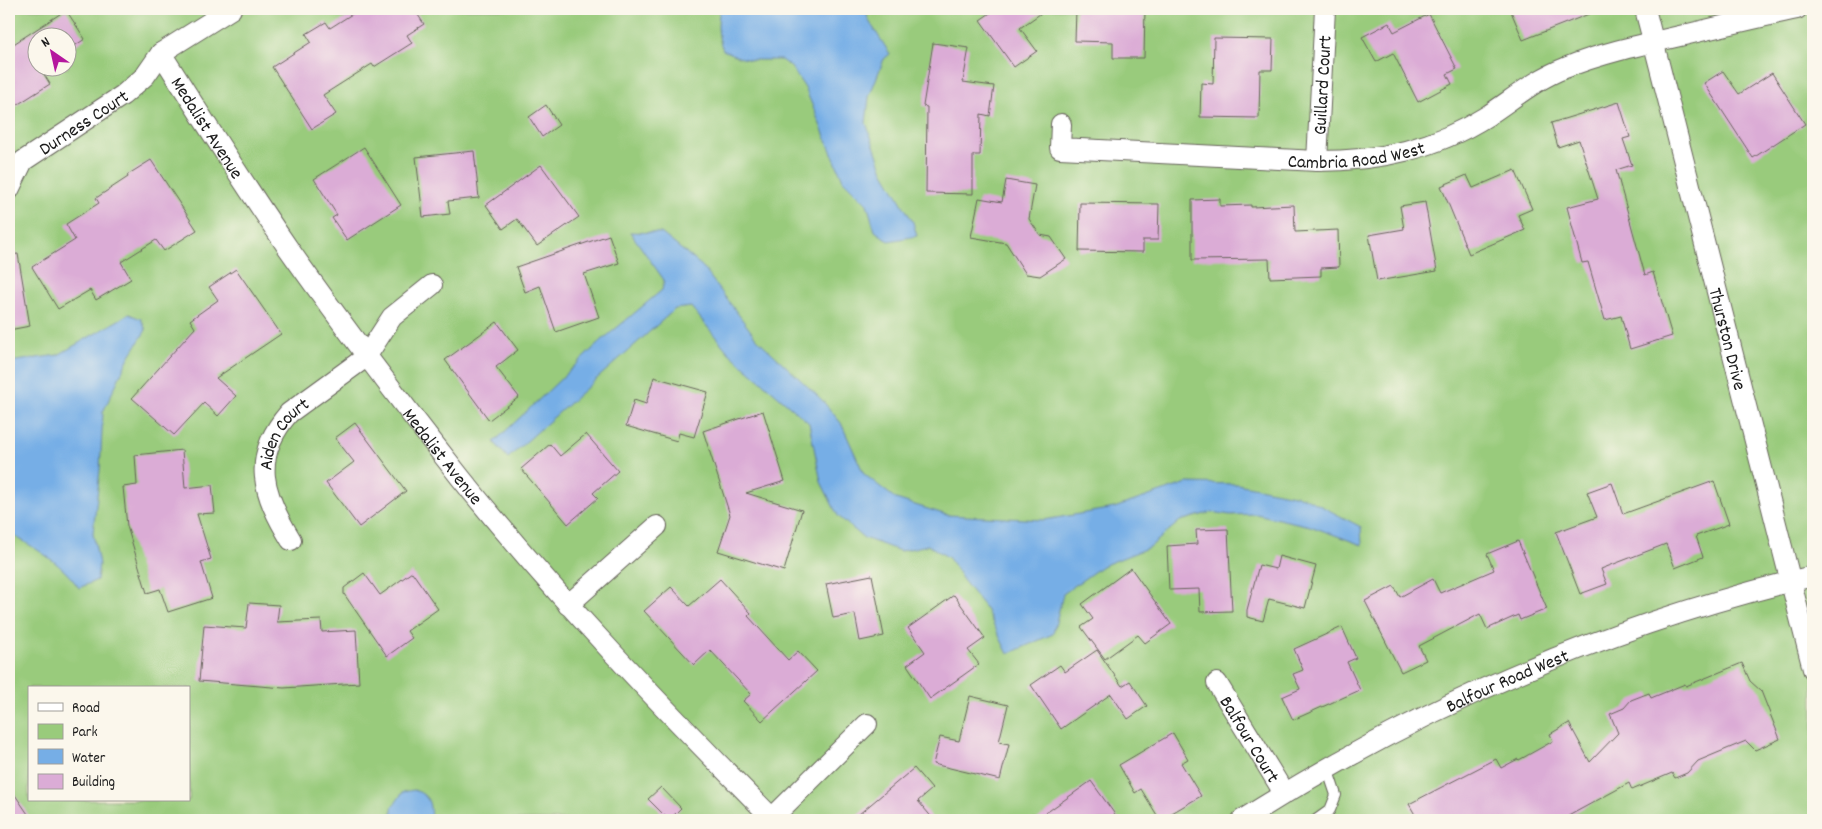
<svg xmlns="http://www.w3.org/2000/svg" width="1822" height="829" font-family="Dekko,sans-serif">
<rect width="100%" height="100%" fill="#fbf7ec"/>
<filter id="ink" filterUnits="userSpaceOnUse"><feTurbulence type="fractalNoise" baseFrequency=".02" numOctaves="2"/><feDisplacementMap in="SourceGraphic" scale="10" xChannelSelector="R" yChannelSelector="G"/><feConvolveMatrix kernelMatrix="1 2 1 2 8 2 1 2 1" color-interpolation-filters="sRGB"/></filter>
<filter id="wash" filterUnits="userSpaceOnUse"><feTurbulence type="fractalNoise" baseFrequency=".0096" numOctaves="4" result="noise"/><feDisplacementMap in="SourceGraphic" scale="20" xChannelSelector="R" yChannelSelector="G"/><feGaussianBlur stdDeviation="1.12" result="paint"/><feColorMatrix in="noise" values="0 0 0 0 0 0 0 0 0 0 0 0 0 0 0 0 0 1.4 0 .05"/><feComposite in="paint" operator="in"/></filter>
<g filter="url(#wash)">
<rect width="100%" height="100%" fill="#f2e9d0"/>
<!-- green -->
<path fill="#99cb7b" stroke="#5a744c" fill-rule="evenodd" d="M9,9H1813V820H9ZM38,38H68V68H38ZM29,688H189V800H29Z"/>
<!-- water -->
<g fill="#76aee6" stroke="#496581">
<path d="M720,9H865L869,21L890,54L884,59L869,97L866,123L883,171L913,222L917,236L889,241L875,231L867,204L843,180L805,88L791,67L781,60H751L738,57L723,50C717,35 717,24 720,9Z"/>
<polygon points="630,232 661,233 702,266 756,338 821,399 841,423 864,474 896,499 947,515 1044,520 1114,508 1187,483 1237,484 1304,497 1361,527 1362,545 1310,526 1256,514 1230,515 1212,512 1180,521 1150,547 1102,566 1063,594 1053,634 1008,654 986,609 963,580 949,558 928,545 900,551 864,538 838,516 821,482 809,423 729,353 691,307 675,309 508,458 494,442 601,341 662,290 664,280"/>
<path d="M129,314L141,319L146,330L129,357L103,412L100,470L93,533L99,564L97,580L79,588C61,562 35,548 9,533V362L58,355Z"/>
<path d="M414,790C431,796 430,804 431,820H392V808L403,792Z"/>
</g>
<g id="blocks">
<!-- building -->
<g fill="#dbacd6">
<polygon points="360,9 414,9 424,24 407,35 412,43 374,67 372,64 323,95 336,114 312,129 272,67 311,42 306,34 326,22 330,28"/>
<polygon points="996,9 1047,9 1020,28 1037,51 1014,67 980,20"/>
<polygon points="1076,9 1145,9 1144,58 1113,58 1113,42 1075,41"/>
<polygon points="1510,9 1599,9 1599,10 1523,40"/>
<polygon points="66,10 85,39 68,50 68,38 38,38 38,68 40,68 50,84 9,110 9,47"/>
<polygon points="1429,14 1457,69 1447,74 1452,84 1418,102 1393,53 1376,62 1362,37 1389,23 1394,32"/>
<polygon points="1214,38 1273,39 1272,70 1260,70 1259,118 1200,117 1201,83 1213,84"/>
<polygon points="933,43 969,48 963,82 994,86 990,116 981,114 980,155 973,155 973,194 926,193 927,107 923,106"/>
<polygon points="1723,71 1739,94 1772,73 1805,124 1753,158 1704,83"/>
<polygon points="1619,102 1630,137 1623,139 1632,165 1616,170 1645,275 1653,272 1672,336 1630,349 1621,316 1605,320 1588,262 1582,263 1567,207 1598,199 1579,140 1558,147 1551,123"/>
<polygon points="546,105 559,125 542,137 529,117"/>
<polygon points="364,147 401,205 347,240 332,218 337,215 314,179"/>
<polygon points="474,151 479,198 448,201 450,214 423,217 416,157"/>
<polygon points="151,160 197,230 164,251 156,240 121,262 131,279 96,300 90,290 58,309 32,267 75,240 66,224 99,203 96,198 128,177 127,175"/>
<polygon points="541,165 579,217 537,246 517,219 503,229 486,205"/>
<polygon points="1515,170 1532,209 1518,215 1525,230 1469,254 1441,186 1467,175 1473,188"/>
<polygon points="1006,180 1035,185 1029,219 1040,235 1051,237 1066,259 1040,276 1026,274 1006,243 971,237 979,198 1002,202"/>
<polygon points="1220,199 1220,206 1251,205 1251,207 1294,205 1295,232 1338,230 1339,267 1321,268 1321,276 1270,278 1269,259 1192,260 1192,200"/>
<polygon points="1425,202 1437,271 1377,281 1369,235 1404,229 1400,206"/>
<polygon points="1080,203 1159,204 1158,240 1143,240 1143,252 1079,251"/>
<polygon points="609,235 619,263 584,274 599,317 556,332 540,286 525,292 516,267"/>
<polygon points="18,254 30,326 9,330 9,255"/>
<polygon points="236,269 281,334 216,378 236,396 218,416 204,403 174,435 132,398 195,328 190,320 218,300 209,287"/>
<polygon points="497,322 518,350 496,367 519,397 489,420 445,360"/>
<polygon points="654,377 708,392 694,437 679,433 677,441 626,426 634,400 646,404"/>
<polygon points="763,411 785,481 746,493 802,510 784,571 718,551 730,515 703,431"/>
<polygon points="355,423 406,491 359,527 326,483 354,462 335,438"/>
<polygon points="586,434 618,471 593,493 598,498 568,524 521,469 550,444 560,456"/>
<polygon points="182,450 185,488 212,485 215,513 197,514 211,559 201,562 212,598 168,612 160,589 147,593 127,526 123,487 137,485 135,455"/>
<polygon points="1714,481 1729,524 1696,536 1703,557 1675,568 1666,544 1601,569 1607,584 1580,594 1556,532 1597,517 1587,492 1612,483 1623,514"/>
<polygon points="1228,529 1232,611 1200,612 1199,589 1169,590 1167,546 1197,544 1196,530"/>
<polygon points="1518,541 1547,609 1520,620 1518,615 1487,629 1480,614 1419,646 1426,660 1401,672 1365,601 1394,586 1400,597 1433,579 1440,593 1494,570 1487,554"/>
<polygon points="1279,556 1316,566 1305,608 1269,599 1263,621 1247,617 1247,610 1259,565 1276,569"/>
<polygon points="1131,568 1171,624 1145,643 1138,635 1105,659 1081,627 1093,619 1082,604"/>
<polygon points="412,572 438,609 407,631 412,638 387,656 344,594 344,588 364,573 380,595"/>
<polygon points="872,575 884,636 860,641 855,614 833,618 826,584"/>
<polygon points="720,579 751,613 748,616 788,660 798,651 817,671 762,721 743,701 751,694 710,650 694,665 644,611 671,587 689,606"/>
<polygon points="954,595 985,638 968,650 979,664 930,699 907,665 925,652 908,628"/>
<polygon points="249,603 279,605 277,622 321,620 322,632 356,630 359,683 284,688 199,681 204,625 246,628"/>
<polygon points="1342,627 1356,658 1347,662 1360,690 1293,720 1282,697 1300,689 1293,674 1303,670 1294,649"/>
<polygon points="1097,650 1122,686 1130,681 1147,706 1128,719 1111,694 1061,729 1031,685 1060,665 1065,672"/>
<polygon points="1742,663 1750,681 1761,691 1780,739 1755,750 1746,741 1698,761 1687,773 1675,778 1672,773 1632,790 1629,783 1561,820 1418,820 1409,804 1496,759 1501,768 1518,759 1519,760 1553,741 1550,734 1569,723 1590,762 1618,733 1610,714 1624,708 1631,700 1649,693 1651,698 1685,684 1686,686"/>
<polygon points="970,696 1008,705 999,742 1009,744 1000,780 933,764 940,737 959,741"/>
<polygon points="1173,733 1188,759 1181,763 1201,796 1160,820 1141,789 1135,793 1119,765"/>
<polygon points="914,768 932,789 918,801 934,820 852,820"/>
<polygon points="1091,781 1119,820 1036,820"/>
<polygon points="9,786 32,820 9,820"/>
<polygon points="661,787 681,808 669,820 648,799"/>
</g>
</g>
</g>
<g filter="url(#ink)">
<use href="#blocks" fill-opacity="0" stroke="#67645b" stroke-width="1"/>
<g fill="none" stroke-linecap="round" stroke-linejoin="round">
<defs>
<polyline id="lane" points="1316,820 1330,810 1336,795 1327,768"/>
<g id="street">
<path id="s1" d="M1645,9L1813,669"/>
<path id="s2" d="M161,53C202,118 244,184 288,248C343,326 401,402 460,477C557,598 665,710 774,820"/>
<path id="s3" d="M1061,124L1060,148L1317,161C1379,161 1435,149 1487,116C1513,99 1536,79 1565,68C1599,54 1635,46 1671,38C1713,28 1755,18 1797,9"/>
<path id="s4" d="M1317,161L1325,9"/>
<path id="s5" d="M9,190L23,161L123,95L145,76L161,53L231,9"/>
<path id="s6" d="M291,540C263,494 250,458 289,413L366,357L392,317L432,285"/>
<polyline points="568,605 657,526"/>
<path id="s7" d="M1217,683L1284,793"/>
<polyline points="772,818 867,724"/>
<path id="s8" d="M1242,820C1418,708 1610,624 1813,576"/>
</g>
</defs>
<!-- lane casing -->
<use href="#lane" stroke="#67645b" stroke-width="12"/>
<!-- street casing -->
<use href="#street" stroke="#67645b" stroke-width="22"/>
<!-- lane -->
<use href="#lane" stroke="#fff" stroke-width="10"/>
<!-- street -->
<use href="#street" stroke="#fff" stroke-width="20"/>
</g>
</g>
<g text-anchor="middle" stroke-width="5" stroke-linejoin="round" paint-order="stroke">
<!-- street labels -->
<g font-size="19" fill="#1c1c1c" stroke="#fbf7ec">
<text dy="7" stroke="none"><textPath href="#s4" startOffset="76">Guillard Court</textPath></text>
<text dy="7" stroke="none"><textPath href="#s5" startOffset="104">Durness Court</textPath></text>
<text dy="7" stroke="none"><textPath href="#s2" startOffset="88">Medalist Avenue</textPath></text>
<text dy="7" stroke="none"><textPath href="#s3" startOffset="321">Cambria Road West</textPath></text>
<text dy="7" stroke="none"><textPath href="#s1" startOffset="340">Thurston Drive</textPath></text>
<text dy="7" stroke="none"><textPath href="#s6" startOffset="118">Aiden Court</textPath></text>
<text dy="7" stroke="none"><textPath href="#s2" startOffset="492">Medalist Avenue</textPath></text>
<text dy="7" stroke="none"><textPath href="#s8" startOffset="300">Balfour Road West</textPath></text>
<text dy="7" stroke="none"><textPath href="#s7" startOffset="65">Balfour Court</textPath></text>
</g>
</g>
<!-- margin -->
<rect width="1822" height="829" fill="none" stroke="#fbf7ec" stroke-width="30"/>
<!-- legend -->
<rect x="28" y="686" width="162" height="115" fill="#fbf7ec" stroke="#a29f99"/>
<rect x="38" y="703" width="25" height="8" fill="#ffffff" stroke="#a29f99"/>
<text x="72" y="712" font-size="15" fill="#1c1c1c">Road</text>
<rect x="38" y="724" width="25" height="15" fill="#99cb7b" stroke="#a29f99"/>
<text x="72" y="736" font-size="15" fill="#1c1c1c">Park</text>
<rect x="38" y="749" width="25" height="15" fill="#76aee6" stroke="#a29f99"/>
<text x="72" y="762" font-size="15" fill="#1c1c1c">Water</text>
<rect x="38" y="774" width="25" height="15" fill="#dbacd6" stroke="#a29f99"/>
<text x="72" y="786" font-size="15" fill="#1c1c1c">Building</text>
<!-- north arrow -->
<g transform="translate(52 52) rotate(326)"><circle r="24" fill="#fbf7ec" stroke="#a29f99"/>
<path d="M0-4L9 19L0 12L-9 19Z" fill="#b5179e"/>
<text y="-8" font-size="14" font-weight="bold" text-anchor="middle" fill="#1c1c1c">N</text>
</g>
</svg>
